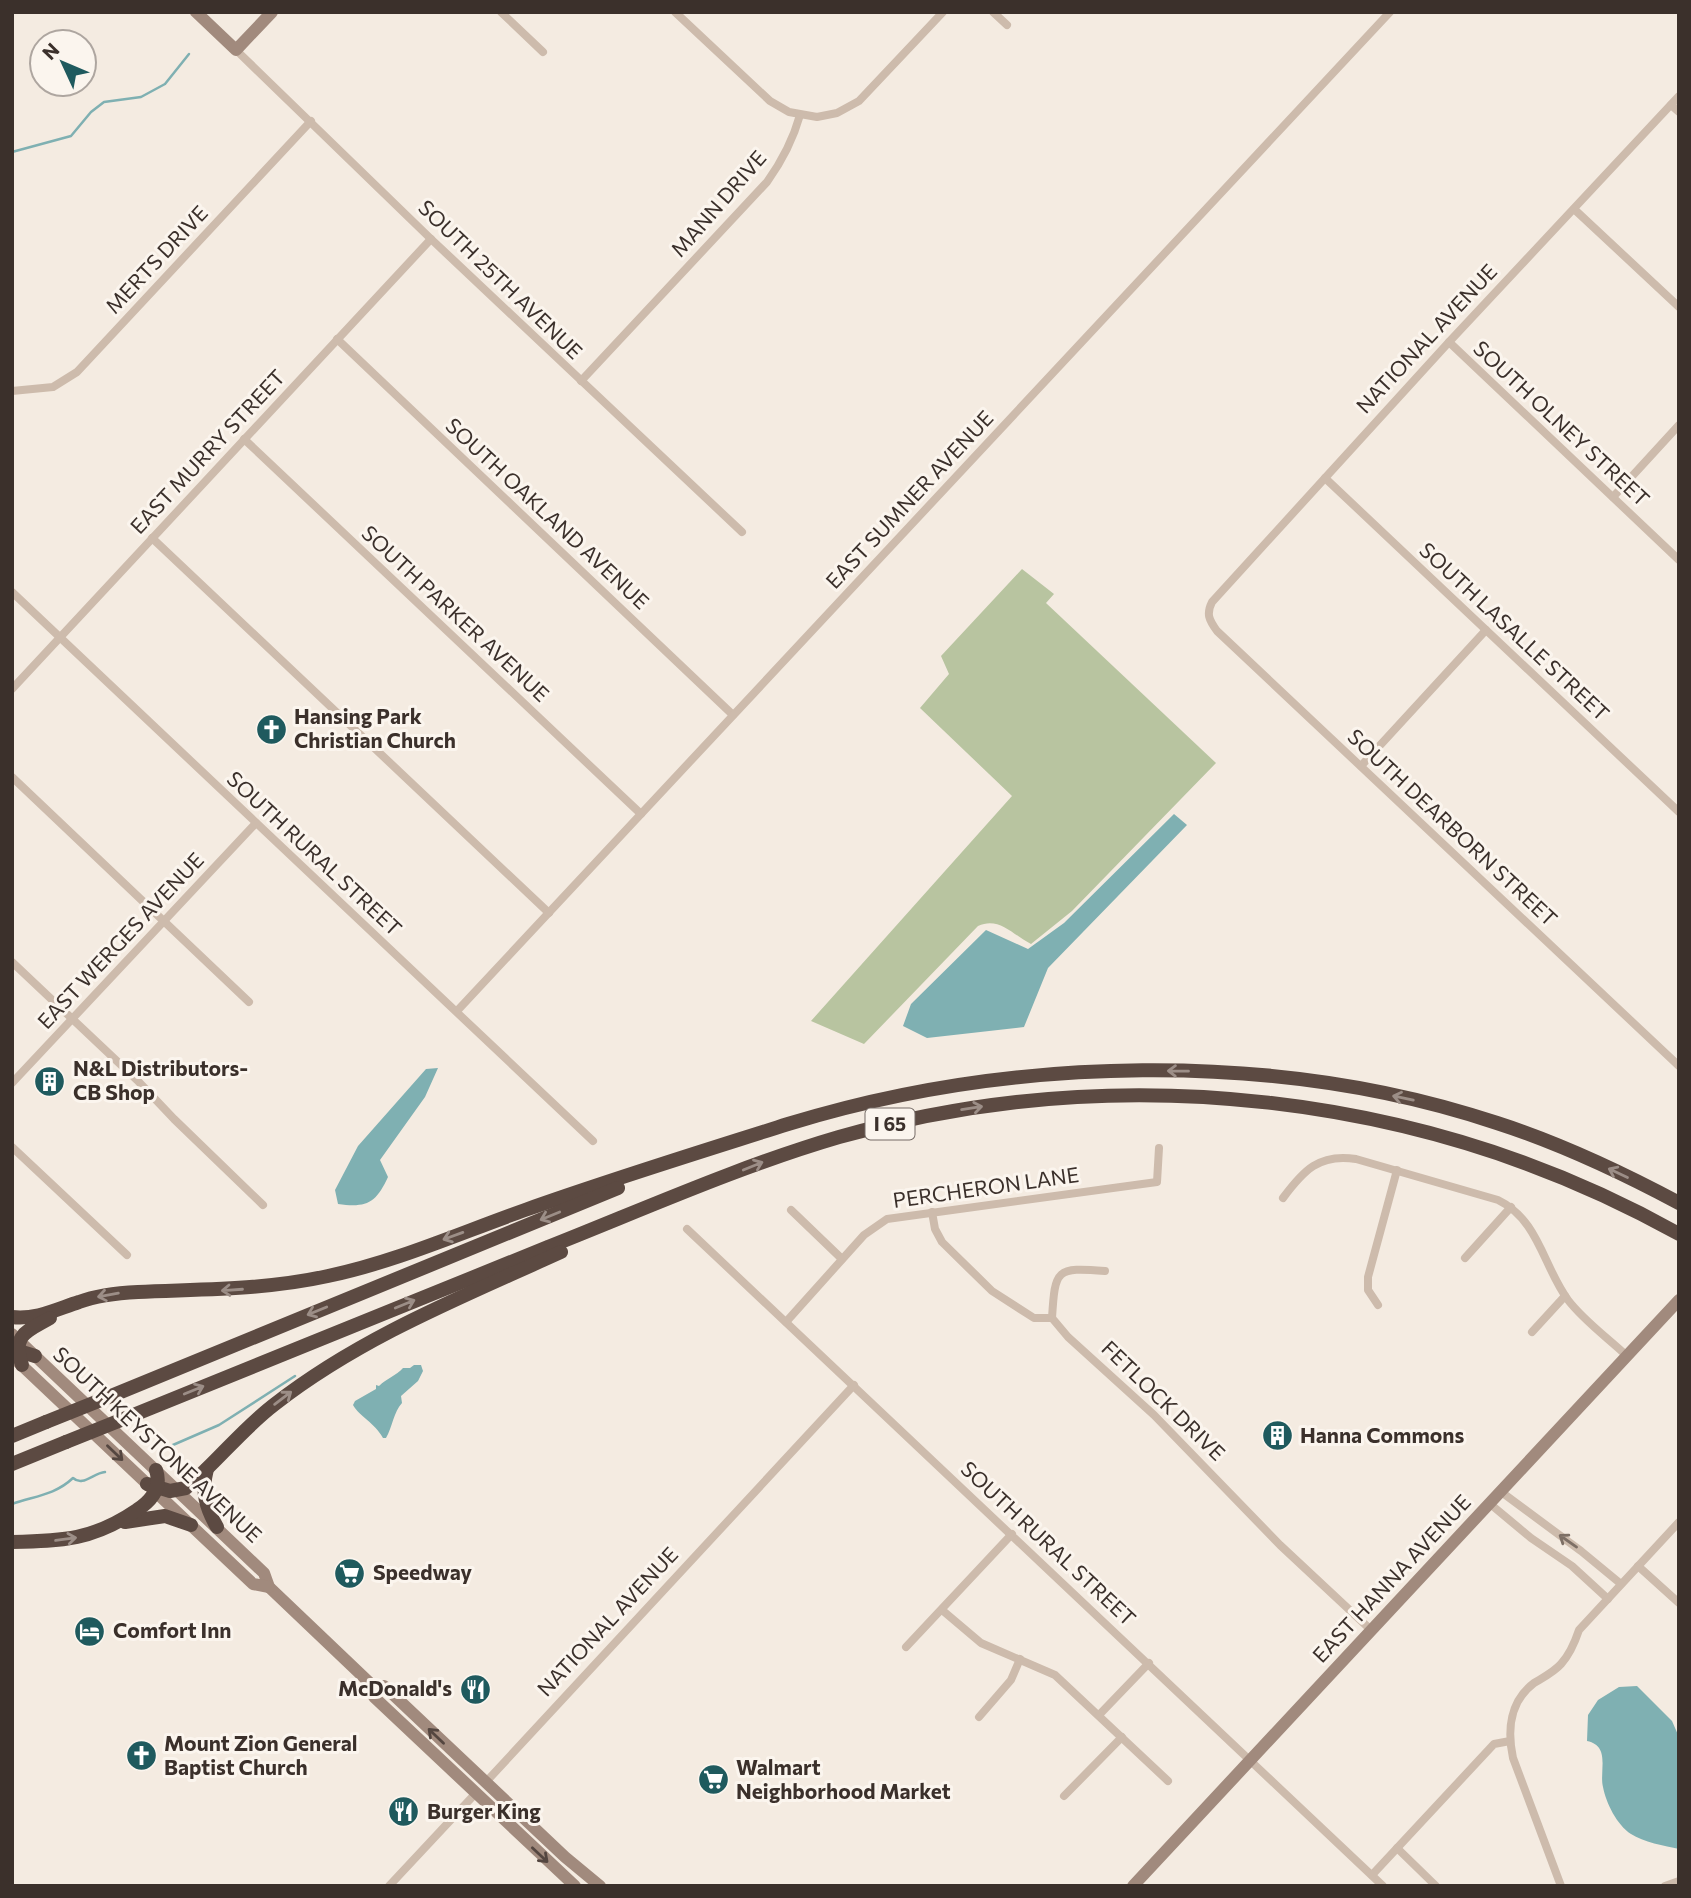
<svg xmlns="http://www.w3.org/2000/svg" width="1691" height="1898" font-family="Commissioner,sans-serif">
<rect width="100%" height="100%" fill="#f4ebe1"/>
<!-- green -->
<path fill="#b8c4a0" d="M1022,569L1054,594L1046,603L1216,763L1072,911L1031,944C1013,935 999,916 978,926L864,1044L811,1021L1012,796L920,708L949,674L941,656Z"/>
<!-- water -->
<g fill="#7fb0b2">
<polygon points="1174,814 1187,825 1048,968 1024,1027 927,1038 903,1026 911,1004 986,930 1028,949 1064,923"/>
<path d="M438,1068L425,1097L380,1160L388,1177C376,1203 367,1208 338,1204L335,1190L358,1146L426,1069Z"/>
<path d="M414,1365H421L423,1371L418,1381L401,1396L402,1403C394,1411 392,1428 386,1438H383C374,1422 360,1417 353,1405L355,1401L376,1389V1385L379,1386C387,1378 396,1376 403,1368H410Z"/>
<path d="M1637,1686L1672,1721L1679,1737V1849C1665,1846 1643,1842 1631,1834C1617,1825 1606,1803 1603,1787C1599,1771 1611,1746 1587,1741L1588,1715L1598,1700L1619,1687Z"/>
</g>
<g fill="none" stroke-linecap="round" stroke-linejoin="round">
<!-- stream -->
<g stroke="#7fb0b2" stroke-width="2.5">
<polyline points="12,152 71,136 91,112 104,102 141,97 165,84 189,54"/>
<polyline points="166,1448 219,1425 295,1376"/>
<path d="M12,1504C35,1496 55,1495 73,1478C83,1487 93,1473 105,1472"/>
</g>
<!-- street -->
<g stroke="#cdbbac" stroke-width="8">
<polyline points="501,12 543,52"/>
<polyline points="675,12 770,101 789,112 817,117 837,113 859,101 943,12"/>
<polyline points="993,12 1007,25"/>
<polyline points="236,50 431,239 742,532"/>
<path d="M1679,96L1449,342L1212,602C1206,614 1209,620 1217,631L1679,1066"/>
<polyline points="1671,105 1679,112"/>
<polyline points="1574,209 1679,307"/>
<polyline points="337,339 733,715"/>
<polyline points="1449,342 1679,560"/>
<path d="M581,381L767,182C782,161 793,140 800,115"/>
<polyline points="12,391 53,387 77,372 311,121"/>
<polyline points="244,439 641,814"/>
<polyline points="1325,478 1679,812"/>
<polyline points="1613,497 1679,425"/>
<polyline points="152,538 549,913"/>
<polyline points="12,592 593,1141"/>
<polyline points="12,689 431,239"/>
<polyline points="1361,766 1486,630"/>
<polyline points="12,777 249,1002"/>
<polyline points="12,962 137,1080 174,1119 263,1205"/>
<polyline points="457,1011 1390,12"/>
<polyline points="12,1083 256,823"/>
<polyline points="12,1147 127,1255"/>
<path d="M1283,1198C1303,1171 1319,1153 1356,1159L1498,1200C1539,1220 1543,1266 1568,1300C1584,1321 1608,1338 1627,1356"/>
<polyline points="791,1210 842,1259"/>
<polyline points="932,1212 935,1229 942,1242 992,1291 1034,1318 1052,1318 1068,1337 1154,1415 1280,1545 1371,1630"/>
<polyline points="687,1229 1383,1886"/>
<polyline points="1465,1258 1511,1207"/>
<polyline points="1378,1305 1368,1290 1368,1277 1397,1170"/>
<path d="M1052,1318C1055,1269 1056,1267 1105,1271"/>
<polyline points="786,1322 864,1235 887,1219 1157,1182 1159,1148"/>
<polyline points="1532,1332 1565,1296"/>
<polyline points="1500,1491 1581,1551 1621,1584"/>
<polyline points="1489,1503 1531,1538 1572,1566 1608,1599"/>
<polyline points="1638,1566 1679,1603"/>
<polyline points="942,1610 981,1643 1055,1675 1168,1781"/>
<polyline points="906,1647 1012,1534"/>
<polyline points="1099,1715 1149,1663"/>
<polyline points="979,1717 1011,1680 1020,1659"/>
<polyline points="485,1783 854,1385"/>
<polyline points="1064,1796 1122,1737"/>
<polyline points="1397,1848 1436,1886"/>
<polyline points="1372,1875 1494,1744 1510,1741"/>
<polyline points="389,1886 475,1794"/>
<path d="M1561,1886L1513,1758C1507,1730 1510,1701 1534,1683C1544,1677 1554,1672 1561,1664C1570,1654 1575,1642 1579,1630L1679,1522"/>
<polyline points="1665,1886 1679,1881"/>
</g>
<!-- secondary -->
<g stroke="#a18a7d" stroke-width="12">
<polyline points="196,12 236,50 272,12"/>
<polyline points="12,1334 264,1573 269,1587 374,1687 374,1697 575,1886"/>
<polyline points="15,1359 253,1584 269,1587"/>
<polyline points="374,1687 384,1686 565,1857 600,1886"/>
<polyline points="1133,1886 1679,1300"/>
</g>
<!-- highway -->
<g stroke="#5c4a42" stroke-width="14">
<path d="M12,1317C36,1320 57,1309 79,1302C98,1295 118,1293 138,1292C202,1289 265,1290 328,1276C395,1262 460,1233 525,1210C612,1179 700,1152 788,1124C1009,1056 1276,1049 1497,1123C1559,1143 1621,1172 1679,1203"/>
<polyline points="12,1349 35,1356"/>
<path d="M22,1365C11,1334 28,1331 50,1318"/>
<polyline points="111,1396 618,1188"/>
<path d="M131,1416C270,1359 409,1303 548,1247C644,1209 740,1166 839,1137C1118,1058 1425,1092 1679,1234"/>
<polyline points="12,1436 46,1422"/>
<polyline points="12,1464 66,1442"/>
<path d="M207,1469C201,1491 206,1508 217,1527"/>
<path d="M147,1484L170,1491L186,1488C217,1462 242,1429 275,1404C361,1337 462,1297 561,1252"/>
<polyline points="125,1522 165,1516 191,1525"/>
<path d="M12,1542C63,1541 93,1540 137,1510C151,1501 162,1488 156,1470"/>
</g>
<!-- highway-bridge -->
<g stroke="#5c4a42" stroke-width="14">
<polyline points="46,1422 111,1396"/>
<polyline points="66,1442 131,1416"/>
</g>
</g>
<!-- one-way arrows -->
<defs><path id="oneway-shaft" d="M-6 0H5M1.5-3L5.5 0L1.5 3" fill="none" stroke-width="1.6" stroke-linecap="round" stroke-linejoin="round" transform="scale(1.75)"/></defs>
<g stroke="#9c8e87">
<use href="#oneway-shaft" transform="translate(1178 1071) rotate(-179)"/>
<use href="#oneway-shaft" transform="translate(1403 1098) rotate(-168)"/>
<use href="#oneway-shaft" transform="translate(972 1108) rotate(-9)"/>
<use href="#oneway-shaft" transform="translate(753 1166) rotate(-22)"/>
<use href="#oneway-shaft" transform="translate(1618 1173) rotate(-155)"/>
<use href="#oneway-shaft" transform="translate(550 1216) rotate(158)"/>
<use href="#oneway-shaft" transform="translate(453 1236) rotate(160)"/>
<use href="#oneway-shaft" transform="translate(232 1290) rotate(176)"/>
<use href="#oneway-shaft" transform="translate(108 1295) rotate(170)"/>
<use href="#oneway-shaft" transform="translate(405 1304) rotate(-22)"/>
<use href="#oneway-shaft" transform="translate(317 1311) rotate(158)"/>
<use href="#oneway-shaft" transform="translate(194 1390) rotate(-22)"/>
<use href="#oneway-shaft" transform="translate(283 1398) rotate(-37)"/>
<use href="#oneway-shaft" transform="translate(66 1539) rotate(-8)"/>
</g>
<g stroke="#544640">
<use href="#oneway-shaft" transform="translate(115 1453) rotate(44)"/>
<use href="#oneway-shaft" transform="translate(436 1736) rotate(-136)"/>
<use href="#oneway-shaft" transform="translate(540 1855) rotate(43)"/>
</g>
<use stroke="#7d6f65" href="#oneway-shaft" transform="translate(1568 1541) rotate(-145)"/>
<!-- icons -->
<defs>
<symbol id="church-disc" viewBox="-11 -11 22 22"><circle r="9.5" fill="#1f5a5e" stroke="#fbf5ee"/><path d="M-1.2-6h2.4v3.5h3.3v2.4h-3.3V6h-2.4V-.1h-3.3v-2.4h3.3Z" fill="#fff"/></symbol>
<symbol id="building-disc" viewBox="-11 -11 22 22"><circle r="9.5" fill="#1f5a5e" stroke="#fbf5ee"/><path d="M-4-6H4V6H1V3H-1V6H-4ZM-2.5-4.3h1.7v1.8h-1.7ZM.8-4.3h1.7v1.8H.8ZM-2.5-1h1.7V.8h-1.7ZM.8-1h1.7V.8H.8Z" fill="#fff"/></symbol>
<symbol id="supermarket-disc" viewBox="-11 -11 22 22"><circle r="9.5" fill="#1f5a5e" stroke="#fbf5ee"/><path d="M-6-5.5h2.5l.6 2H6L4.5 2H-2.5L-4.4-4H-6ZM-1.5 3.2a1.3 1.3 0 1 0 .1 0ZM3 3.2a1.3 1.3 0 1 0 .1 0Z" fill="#fff"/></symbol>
<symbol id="hotel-disc" viewBox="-11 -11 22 22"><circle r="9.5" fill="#1f5a5e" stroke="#fbf5ee"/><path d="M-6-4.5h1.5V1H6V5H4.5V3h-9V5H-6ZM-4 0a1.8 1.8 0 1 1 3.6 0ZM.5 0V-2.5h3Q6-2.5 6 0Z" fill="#fff"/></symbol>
<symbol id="restaurant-disc" viewBox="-11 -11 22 22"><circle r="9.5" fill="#1f5a5e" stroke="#fbf5ee"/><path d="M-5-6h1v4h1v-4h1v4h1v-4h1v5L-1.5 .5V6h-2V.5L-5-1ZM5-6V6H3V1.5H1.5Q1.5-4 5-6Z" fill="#fff"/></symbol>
</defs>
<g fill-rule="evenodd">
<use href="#church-disc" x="254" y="712" width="35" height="35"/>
<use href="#building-disc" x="32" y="1064" width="35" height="35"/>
<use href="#building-disc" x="1260" y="1418" width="35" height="35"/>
<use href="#supermarket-disc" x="332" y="1556" width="35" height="35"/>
<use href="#hotel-disc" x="72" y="1614" width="35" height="35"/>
<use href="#restaurant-disc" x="458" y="1672" width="35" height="35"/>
<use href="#church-disc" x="124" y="1738" width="35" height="35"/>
<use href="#supermarket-disc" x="696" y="1762" width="35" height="35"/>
<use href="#restaurant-disc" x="386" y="1794" width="35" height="35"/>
</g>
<g text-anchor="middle" stroke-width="6" stroke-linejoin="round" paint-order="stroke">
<!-- shield labels -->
<rect fill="#fbf5ee" stroke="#756b66" stroke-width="2" x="865.5" y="1108.5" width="49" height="31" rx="5"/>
<g font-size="19" font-weight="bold" fill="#3b302b">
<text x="890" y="1131">I 65</text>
</g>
<!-- street labels -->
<g font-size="21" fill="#3b302b" stroke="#fbf5ee">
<text transform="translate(719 204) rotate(-49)" y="7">MANN DRIVE</text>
<text transform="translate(157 260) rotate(-47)" y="7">MERTS DRIVE</text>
<text transform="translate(500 280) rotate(44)" y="7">SOUTH 25TH AVENUE</text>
<text transform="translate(1427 339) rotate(-47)" y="7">NATIONAL AVENUE</text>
<text transform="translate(1561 424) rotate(43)" y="7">SOUTH OLNEY STREET</text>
<text transform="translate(208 452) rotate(-47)" y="7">EAST MURRY STREET</text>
<text transform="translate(910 500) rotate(-47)" y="7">EAST SUMNER AVENUE</text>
<text transform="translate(547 514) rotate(43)" y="7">SOUTH OAKLAND AVENUE</text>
<text transform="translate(455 614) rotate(43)" y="7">SOUTH PARKER AVENUE</text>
<text transform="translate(1514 632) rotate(43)" y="7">SOUTH LASALLE STREET</text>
<text transform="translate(1452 828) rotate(43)" y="7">SOUTH DEARBORN STREET</text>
<text transform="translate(314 854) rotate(43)" y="7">SOUTH RURAL STREET</text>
<text transform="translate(121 941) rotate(-47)" y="7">EAST WERGES AVENUE</text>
<text transform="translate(986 1188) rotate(-8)" y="7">PERCHERON LANE</text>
<text transform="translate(1163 1401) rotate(44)" y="7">FETLOCK DRIVE</text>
<text transform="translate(157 1445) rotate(43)" y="7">SOUTH KEYSTONE AVENUE</text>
<text transform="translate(1048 1544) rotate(43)" y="7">SOUTH RURAL STREET</text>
<text transform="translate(1392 1579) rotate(-47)" y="7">EAST HANNA AVENUE</text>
<text transform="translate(608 1622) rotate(-47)" y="7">NATIONAL AVENUE</text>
</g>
<!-- poi labels -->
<g font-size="21" font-weight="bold" fill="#3b302b" stroke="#fbf5ee" text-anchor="start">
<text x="294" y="724">Hansing Park<tspan x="294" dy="24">Christian Church</tspan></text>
<text x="73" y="1076">N&amp;L Distributors-<tspan x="73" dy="24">CB Shop</tspan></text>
<text x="1300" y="1443">Hanna Commons</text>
<text x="373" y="1580">Speedway</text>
<text x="113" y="1638">Comfort Inn</text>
<text x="452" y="1696" text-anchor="end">McDonald's</text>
<text x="164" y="1751">Mount Zion General<tspan x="164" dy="24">Baptist Church</tspan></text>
<text x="736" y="1775">Walmart<tspan x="736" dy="24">Neighborhood Market</tspan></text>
<text x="427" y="1819">Burger King</text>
</g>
</g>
<!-- border -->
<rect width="1691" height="1898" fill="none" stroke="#3b302b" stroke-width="28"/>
<!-- north arrow -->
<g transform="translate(63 63) rotate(314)"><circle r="33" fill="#fbf5ee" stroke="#aea6a0" stroke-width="2"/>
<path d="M0-5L12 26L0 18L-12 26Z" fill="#1f5a5e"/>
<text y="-10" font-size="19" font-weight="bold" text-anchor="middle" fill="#3b302b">N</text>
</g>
</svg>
